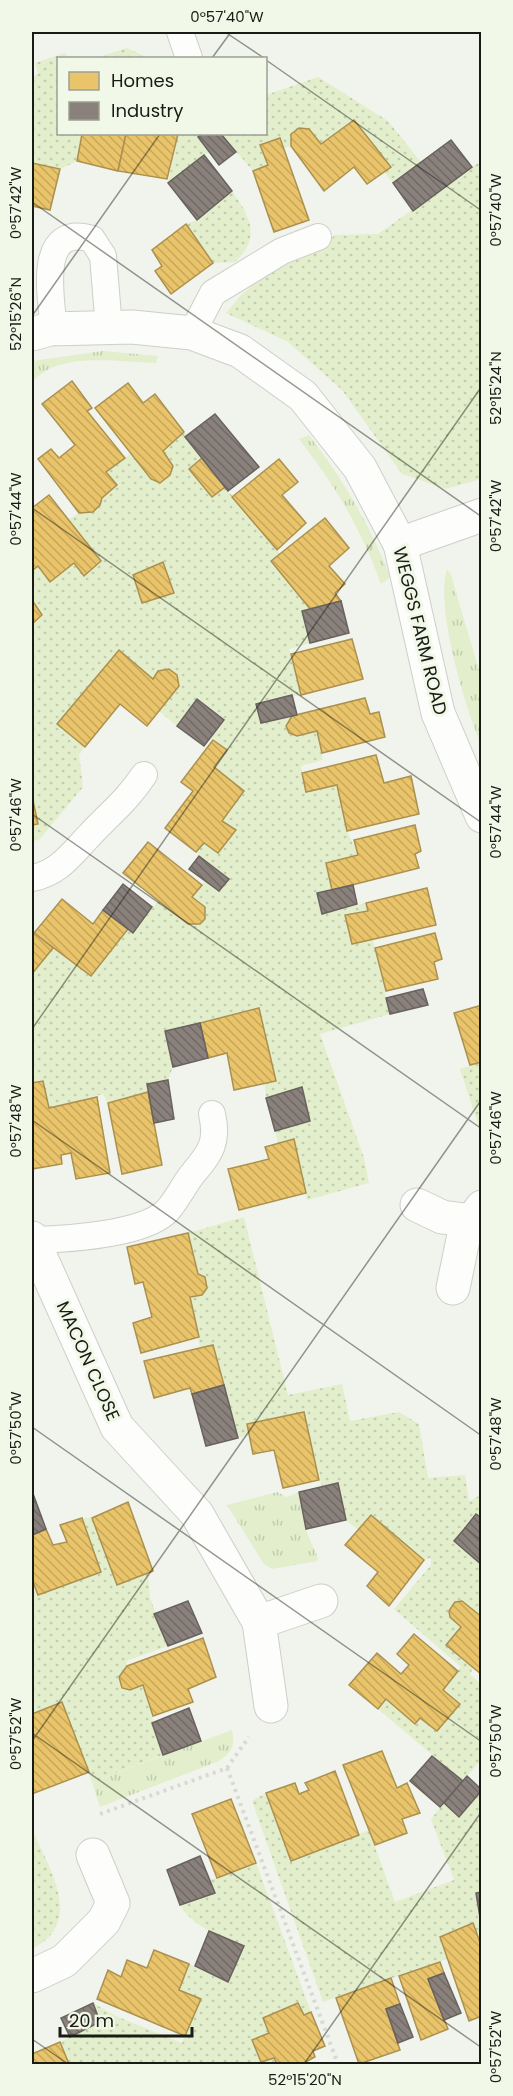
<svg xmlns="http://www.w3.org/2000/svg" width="513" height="2096" font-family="Poppins,sans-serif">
<defs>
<pattern id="grass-tufts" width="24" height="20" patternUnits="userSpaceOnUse" patternTransform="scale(1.5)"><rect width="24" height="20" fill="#e3eecc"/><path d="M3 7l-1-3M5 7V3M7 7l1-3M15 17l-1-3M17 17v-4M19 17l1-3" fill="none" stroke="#c2ccae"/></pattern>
<pattern id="park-dots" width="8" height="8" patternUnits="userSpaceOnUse" patternTransform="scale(1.5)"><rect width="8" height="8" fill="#e3eecc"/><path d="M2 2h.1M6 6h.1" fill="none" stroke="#c2ccae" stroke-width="1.8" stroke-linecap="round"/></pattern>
<pattern id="homes-back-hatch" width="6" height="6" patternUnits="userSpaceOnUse" patternTransform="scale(1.5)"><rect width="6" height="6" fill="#e9c46a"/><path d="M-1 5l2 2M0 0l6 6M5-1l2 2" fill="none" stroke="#c7a85b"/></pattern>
<pattern id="industry-back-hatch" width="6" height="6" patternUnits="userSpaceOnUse" patternTransform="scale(1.5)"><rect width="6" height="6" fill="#8a817c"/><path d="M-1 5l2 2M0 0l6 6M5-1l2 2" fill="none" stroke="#706964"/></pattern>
</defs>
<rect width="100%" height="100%" fill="#f1f4ec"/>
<!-- grass -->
<g fill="url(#grass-tufts)">
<path d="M103,351L158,356L156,363C123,362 82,355 51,368C44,371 37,377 32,382V361Z"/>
<path d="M309,435C343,480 370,524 390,577L381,584C360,527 336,487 299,439Z"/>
<path d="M447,569L451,575L481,677V745C465,707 435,608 447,569Z"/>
<path d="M277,1492L287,1497L299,1492C301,1507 303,1521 308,1535C311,1545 317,1550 318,1561L272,1569L264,1564L227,1505Z"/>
<path d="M232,1730C235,1746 233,1751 219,1761L100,1807L92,1782Z"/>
</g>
<!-- park -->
<g fill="url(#park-dots)" fill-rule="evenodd">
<polygon points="127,48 148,58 96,58"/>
<polygon points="65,53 68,58 58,58 58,134 82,134 77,161 60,169 32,163 32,76 38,74 35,63"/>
<polygon points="318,77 388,121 421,162 393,183 384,172 390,167 354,120 321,144 309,129 299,128 291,134 291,146 284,148 280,138 261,145 268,165 253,171 221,134 266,134 266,95"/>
<polygon points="178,134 202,134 198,137 209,152 168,183"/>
<polygon points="481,161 481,479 446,489 402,474 342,390 288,342 226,313 241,295 271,270 312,254 335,235 378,234"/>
<path d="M232,191C251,218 261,237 235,262L213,263L186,224L197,220Z"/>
<path d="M184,432L202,458L190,469L212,497L225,487L280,554L271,562L310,609L302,611L310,643L289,649L301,695L256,704L261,723L292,716L286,726L289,733L297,736L317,731L323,760L301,766L306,792L337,785L347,831L358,855L332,890L322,914L366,903L368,911L345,916L352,944L373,940L390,1014L320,1034L364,1158L369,1183L307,1200L294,1139L278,1143L275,1131L310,1121L301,1088L266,1098L258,1008L166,1031L173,1067L168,1080L147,1084L148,1092L108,1103L103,1094L49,1108L43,1081L32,1083V974L53,948L91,975L128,929L133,932L158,901L188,924H200L205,919V907L192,897L205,881L219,891L228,879L196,852L204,843L218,853L236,830L222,821L244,791L214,767L227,750L211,737L224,719L197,699L177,726L159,711L178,687L177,675L169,669L158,671L153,679L119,650L57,724L85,747L79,754L83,787L39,840L32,841V825L38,823L32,796V624L42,615L32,600V571L38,566L50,581L74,563L85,576L101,561L69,519L79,513L93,512L100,505L106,472L131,453L151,479L160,482L170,475L173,466L163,451ZM163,562L174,592L143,603L133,575Z"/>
<polygon points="481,1062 481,1133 460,1069"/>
<polygon points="244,1217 288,1395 342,1384 350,1421 399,1412 419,1424 428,1478 465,1475 469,1501 481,1495 481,1518 476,1514 454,1541 481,1565 481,1617 462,1601 455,1602 449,1611 450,1617 461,1627 446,1645 473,1668 470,1674 481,1684 481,1760 463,1781 378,1709 386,1699 415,1723 420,1718 437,1731 460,1704 443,1690 461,1667 394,1609 431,1565 431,1558 424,1560 372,1516 358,1530 346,1520 338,1484 322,1487 304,1412 247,1424 249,1435 238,1438 213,1345 200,1348 190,1297 202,1295 207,1288 205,1277 198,1274 188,1233"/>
<polygon points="82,1518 92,1518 117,1584 148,1572 150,1598 168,1646 126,1661 127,1666 119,1677 122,1688 130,1690 143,1685 163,1755 92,1782 62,1703 32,1714 32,1579 38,1595 101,1572"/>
<polygon points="481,1790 481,1892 476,1894 481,1936 478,1937 473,1923 441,1936 447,1959 323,2002 252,1801 266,1793 291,1861 369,1830 395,1902 454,1880 431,1819 444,1803 460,1816"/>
<path d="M35,1835C51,1873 84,1923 32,1949V1836Z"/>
<path d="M256,1863L311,2012L304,2015L298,2003L263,2018L269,2033L253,2041L261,2062L274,2058L277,2064H69L60,2042L100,2022L93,2003L116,2016L182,2043L200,1999L179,1990L189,1964L228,1981L244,1946C220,1936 194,1928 180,1905L214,1893L210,1880Z"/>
</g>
<!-- homes -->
<g fill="url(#homes-back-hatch)" stroke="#ab9150" stroke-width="1.5">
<polygon points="354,120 391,167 367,184 354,167 324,191 291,146 291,134 299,128 309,129 321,144"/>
<polygon points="82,134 126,134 118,171 77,161"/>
<polygon points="126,134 178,134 167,179 118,171"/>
<polygon points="280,138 309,220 274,232 253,171 268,165 260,145"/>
<polygon points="32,163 60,169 50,210 32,206"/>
<polygon points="186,224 213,263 171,294 155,271 162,266 152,250"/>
<polygon points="72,381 92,408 87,411 125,458 106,472 117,485 102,498 100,505 93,512 79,513 38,459 51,449 59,458 75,445 42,404"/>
<polygon points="128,383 143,403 155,394 184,432 163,451 173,466 170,475 160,483 151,479 95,408"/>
<polygon points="202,458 225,487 212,497 189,469"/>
<polygon points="279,459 298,482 282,495 306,523 277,550 232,497"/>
<polygon points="49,495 101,561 84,576 74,563 50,582 38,566 32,571 32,508"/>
<polygon points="325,518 349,548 329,566 345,584 335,593 341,601 310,609 271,561"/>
<polygon points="163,562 174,593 142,603 133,575"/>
<polygon points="32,600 42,615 32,624"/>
<polygon points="352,639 363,679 301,695 291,654"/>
<polygon points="119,650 153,679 158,671 169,669 177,675 179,686 147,726 120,704 85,747 57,724"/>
<polygon points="365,698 370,714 379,712 385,737 322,753 317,731 297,736 289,733 286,726 292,716"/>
<polygon points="213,740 227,750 214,767 244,791 222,821 236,830 218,853 204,843 196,852 165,828 193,791 181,782"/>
<polygon points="376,755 384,783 411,776 419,814 347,831 337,785 306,792 302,773"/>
<polygon points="32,796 38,824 32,825"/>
<polygon points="415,825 421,851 415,854 419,868 332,890 326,863 358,855 354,840"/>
<polygon points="148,842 202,885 192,897 205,907 205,919 200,924 188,924 123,873"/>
<polygon points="427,888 436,925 352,944 345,915 368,911 366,903"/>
<polygon points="62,899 93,924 103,910 128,929 91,976 34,933"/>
<polygon points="32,931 53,948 32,974"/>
<polygon points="435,933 442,959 434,962 438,979 386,991 375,948"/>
<polygon points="482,1005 482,1062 470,1065 454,1013"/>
<polygon points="259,1008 276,1081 234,1090 227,1053 208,1058 200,1023"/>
<polygon points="43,1081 49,1108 97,1097 110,1173 76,1179 71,1153 61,1155 62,1164 32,1169 32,1083"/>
<polygon points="148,1092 162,1165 122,1174 108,1103"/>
<polygon points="294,1139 306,1193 239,1210 228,1169 269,1159 265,1147"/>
<polygon points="188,1233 198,1274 205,1277 207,1288 202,1295 190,1297 199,1337 141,1353 133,1323 152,1317 143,1282 135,1284 127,1247"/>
<polygon points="213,1345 224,1385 192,1394 190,1388 154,1398 144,1361"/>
<polygon points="304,1412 319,1480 283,1488 274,1450 253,1454 247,1424"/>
<polygon points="128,1502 153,1571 117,1585 92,1518"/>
<polygon points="371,1515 424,1560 389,1606 367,1586 378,1572 345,1545"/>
<polygon points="82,1518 101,1572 38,1595 32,1579 32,1535 46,1529 53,1545 67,1542 60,1525"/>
<polygon points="462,1601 482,1617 482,1675 446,1645 461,1627 450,1617 449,1611 455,1602"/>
<polygon points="414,1634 458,1671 443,1690 460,1704 437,1731 420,1718 415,1724 386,1699 378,1709 349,1685 377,1653 401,1674 409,1665 397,1654"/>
<polygon points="203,1638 216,1677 188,1689 193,1702 153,1716 143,1685 130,1690 122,1688 119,1677 127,1666"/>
<polygon points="62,1702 89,1772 32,1794 32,1714"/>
<polygon points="382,1751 397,1788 407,1783 420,1813 402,1819 407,1833 375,1845 343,1765"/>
<polygon points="335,1771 359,1835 291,1861 266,1793 295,1783 299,1794 309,1790 305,1783"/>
<polygon points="231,1799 256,1863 217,1878 192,1814"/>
<polygon points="473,1923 482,1948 482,2016 469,2021 440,1937"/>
<polygon points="154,1950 189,1964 179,1990 201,1999 185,2036 97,1999 108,1970 121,1977 127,1960 147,1968"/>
<polygon points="440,1962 444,1973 428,1979 448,2029 421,2040 399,1976"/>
<polygon points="391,1978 400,2004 386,2009 400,2050 359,2064 336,1998"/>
<polygon points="298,2003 304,2015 311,2012 325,2046 313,2051 315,2057 302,2064 277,2064 274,2058 261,2062 252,2040 269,2033 263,2018"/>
<polygon points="60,2042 69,2064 32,2064 32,2054"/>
</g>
<!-- industry -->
<g fill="url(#industry-back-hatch)" stroke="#68625d" stroke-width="1.5">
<polygon points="202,134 221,134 236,152 219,165 198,137"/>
<polygon points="451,140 472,167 413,211 393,183"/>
<polygon points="204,155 232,191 197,220 168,183"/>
<polygon points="215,414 259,467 228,491 185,437"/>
<polygon points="341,601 349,633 310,643 302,611"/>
<polygon points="292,695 297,715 261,723 256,704"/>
<polygon points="197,699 224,720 204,746 177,726"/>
<polygon points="199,856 229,879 219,891 189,869"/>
<polygon points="123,884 152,907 133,933 103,910"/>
<polygon points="353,885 357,904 322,914 317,893"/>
<polygon points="423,989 428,1005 390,1014 386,998"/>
<polygon points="200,1023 208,1058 173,1067 165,1031"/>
<polygon points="168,1080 174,1119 154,1123 147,1084"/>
<polygon points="302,1087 310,1121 275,1131 266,1098"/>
<polygon points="224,1385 238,1438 206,1446 192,1394"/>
<polygon points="338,1483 346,1520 306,1529 299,1492"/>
<polygon points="32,1491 46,1529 32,1535"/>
<polygon points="476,1514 482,1518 482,1541 465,1528"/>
<polygon points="465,1528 482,1541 482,1565 454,1541"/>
<polygon points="188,1601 202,1633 168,1646 154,1614"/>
<polygon points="189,1708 201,1741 163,1755 152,1723"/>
<polygon points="432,1756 463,1781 440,1807 410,1781"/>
<polygon points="467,1776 482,1790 459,1817 444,1803"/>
<polygon points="200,1856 215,1893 180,1905 167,1870"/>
<polygon points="482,1892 482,1930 476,1893"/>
<polygon points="209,1931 244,1946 228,1982 195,1966"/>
<polygon points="444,1973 461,2013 444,2020 428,1979"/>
<polygon points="93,2003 100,2022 70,2037 61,2018"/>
<polygon points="400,2004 413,2037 398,2043 386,2009"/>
</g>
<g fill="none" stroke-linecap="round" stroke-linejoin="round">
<defs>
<g id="lane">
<polyline points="180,32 189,58"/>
<path d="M54,329C51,298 36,222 92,239L103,256L109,328"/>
<polyline points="192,333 213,293 282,251 318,237"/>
<path d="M32,878C58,873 70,856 87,838C109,814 125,803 144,775"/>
<path d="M33,1240C66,1239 143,1235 167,1211C176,1201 183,1187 191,1176C209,1154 219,1144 212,1114"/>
</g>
<g id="street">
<polyline points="32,334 50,329 132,327 192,333 240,351 303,396 360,468 400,544 438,713 482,816"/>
<polyline points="400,544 482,515"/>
<polyline points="417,1205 442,1217 472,1221"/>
<polyline points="32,1238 117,1427 197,1514 259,1622 271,1706"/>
<polyline points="453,1288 465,1230 482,1207"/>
<polyline points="259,1622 321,1601"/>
<polyline points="32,1976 64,1961 104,1921 113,1903 93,1855"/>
</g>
</defs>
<!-- lane casing -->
<use href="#lane" stroke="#cdcfc9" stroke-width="28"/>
<!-- street casing -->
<use href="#street" stroke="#cdcfc9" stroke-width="35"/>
<!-- path -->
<g stroke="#d8d9d6" stroke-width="4" stroke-dasharray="3 4.5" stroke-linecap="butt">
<polyline points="227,1768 338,2064"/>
<polyline points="100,1814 227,1768 249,1737"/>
</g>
<!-- lane -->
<use href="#lane" stroke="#fdfdfc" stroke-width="26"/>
<!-- street -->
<use href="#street" stroke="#fdfdfc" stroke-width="33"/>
</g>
<!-- ticks -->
<path fill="none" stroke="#191b15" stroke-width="1.5" stroke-opacity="0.45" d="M225,32L264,58M212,58L231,32M266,60L482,211M32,202L482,517M32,316L160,134M32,508L482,823M32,814L482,1129M32,1029L482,386M32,1120L482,1436M32,1427L482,1742M32,1733L482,2048M32,1741L482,1099M32,2039L68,2064M304,2064L482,1811"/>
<g text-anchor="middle" stroke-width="6" stroke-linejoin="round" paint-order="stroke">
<!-- street labels -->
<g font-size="18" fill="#191b15" stroke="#f2f8e8">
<text transform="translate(420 631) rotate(76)" y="6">WEGGS FARM ROAD</text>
<text transform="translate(88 1361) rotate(66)" y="6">MACON CLOSE</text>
</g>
</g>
<!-- border -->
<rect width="513" height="2096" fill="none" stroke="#f2f8e8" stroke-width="66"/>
<!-- legend -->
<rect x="57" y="57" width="210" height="78" fill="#f2f8e8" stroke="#9ba094" stroke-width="1.5"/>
<rect x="69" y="72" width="30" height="18" fill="#e9c46a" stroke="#9ba094" stroke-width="1.5"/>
<text x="111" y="87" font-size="18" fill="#191b15">Homes</text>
<rect x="69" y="102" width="30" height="18" fill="#8a817c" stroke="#9ba094" stroke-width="1.5"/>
<text x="111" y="117" font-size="18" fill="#191b15">Industry</text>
<!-- scale -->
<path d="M60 2027v9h132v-9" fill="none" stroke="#191b15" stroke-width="3"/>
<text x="69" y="2027" font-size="18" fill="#191b15" stroke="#f2f8e8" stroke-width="4.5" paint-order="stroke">20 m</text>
<rect x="33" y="33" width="447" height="2030" fill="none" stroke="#191b15" stroke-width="2"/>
<g font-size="15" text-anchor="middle" fill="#191b15">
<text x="227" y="22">0°57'40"W</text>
<text transform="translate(16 203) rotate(-90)" y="5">0°57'42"W</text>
<text transform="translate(496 210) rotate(-90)" y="5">0°57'40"W</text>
<text transform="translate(16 314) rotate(-90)" y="5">52°15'26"N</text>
<text transform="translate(496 388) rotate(-90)" y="5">52°15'24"N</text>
<text transform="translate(16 509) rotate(-90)" y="5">0°57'44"W</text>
<text transform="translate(496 516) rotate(-90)" y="5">0°57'42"W</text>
<text transform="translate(16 815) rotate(-90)" y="5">0°57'46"W</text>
<text transform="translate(496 822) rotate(-90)" y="5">0°57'44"W</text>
<text transform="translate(16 1121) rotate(-90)" y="5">0°57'48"W</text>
<text transform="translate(496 1128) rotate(-90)" y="5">0°57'46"W</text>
<text transform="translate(16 1428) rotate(-90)" y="5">0°57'50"W</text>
<text transform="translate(496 1434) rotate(-90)" y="5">0°57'48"W</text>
<text transform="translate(16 1734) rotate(-90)" y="5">0°57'52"W</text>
<text transform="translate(496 1741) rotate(-90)" y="5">0°57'50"W</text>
<text transform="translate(496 2047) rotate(-90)" y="5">0°57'52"W</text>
<text x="305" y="2085">52°15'20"N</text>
</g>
</svg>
